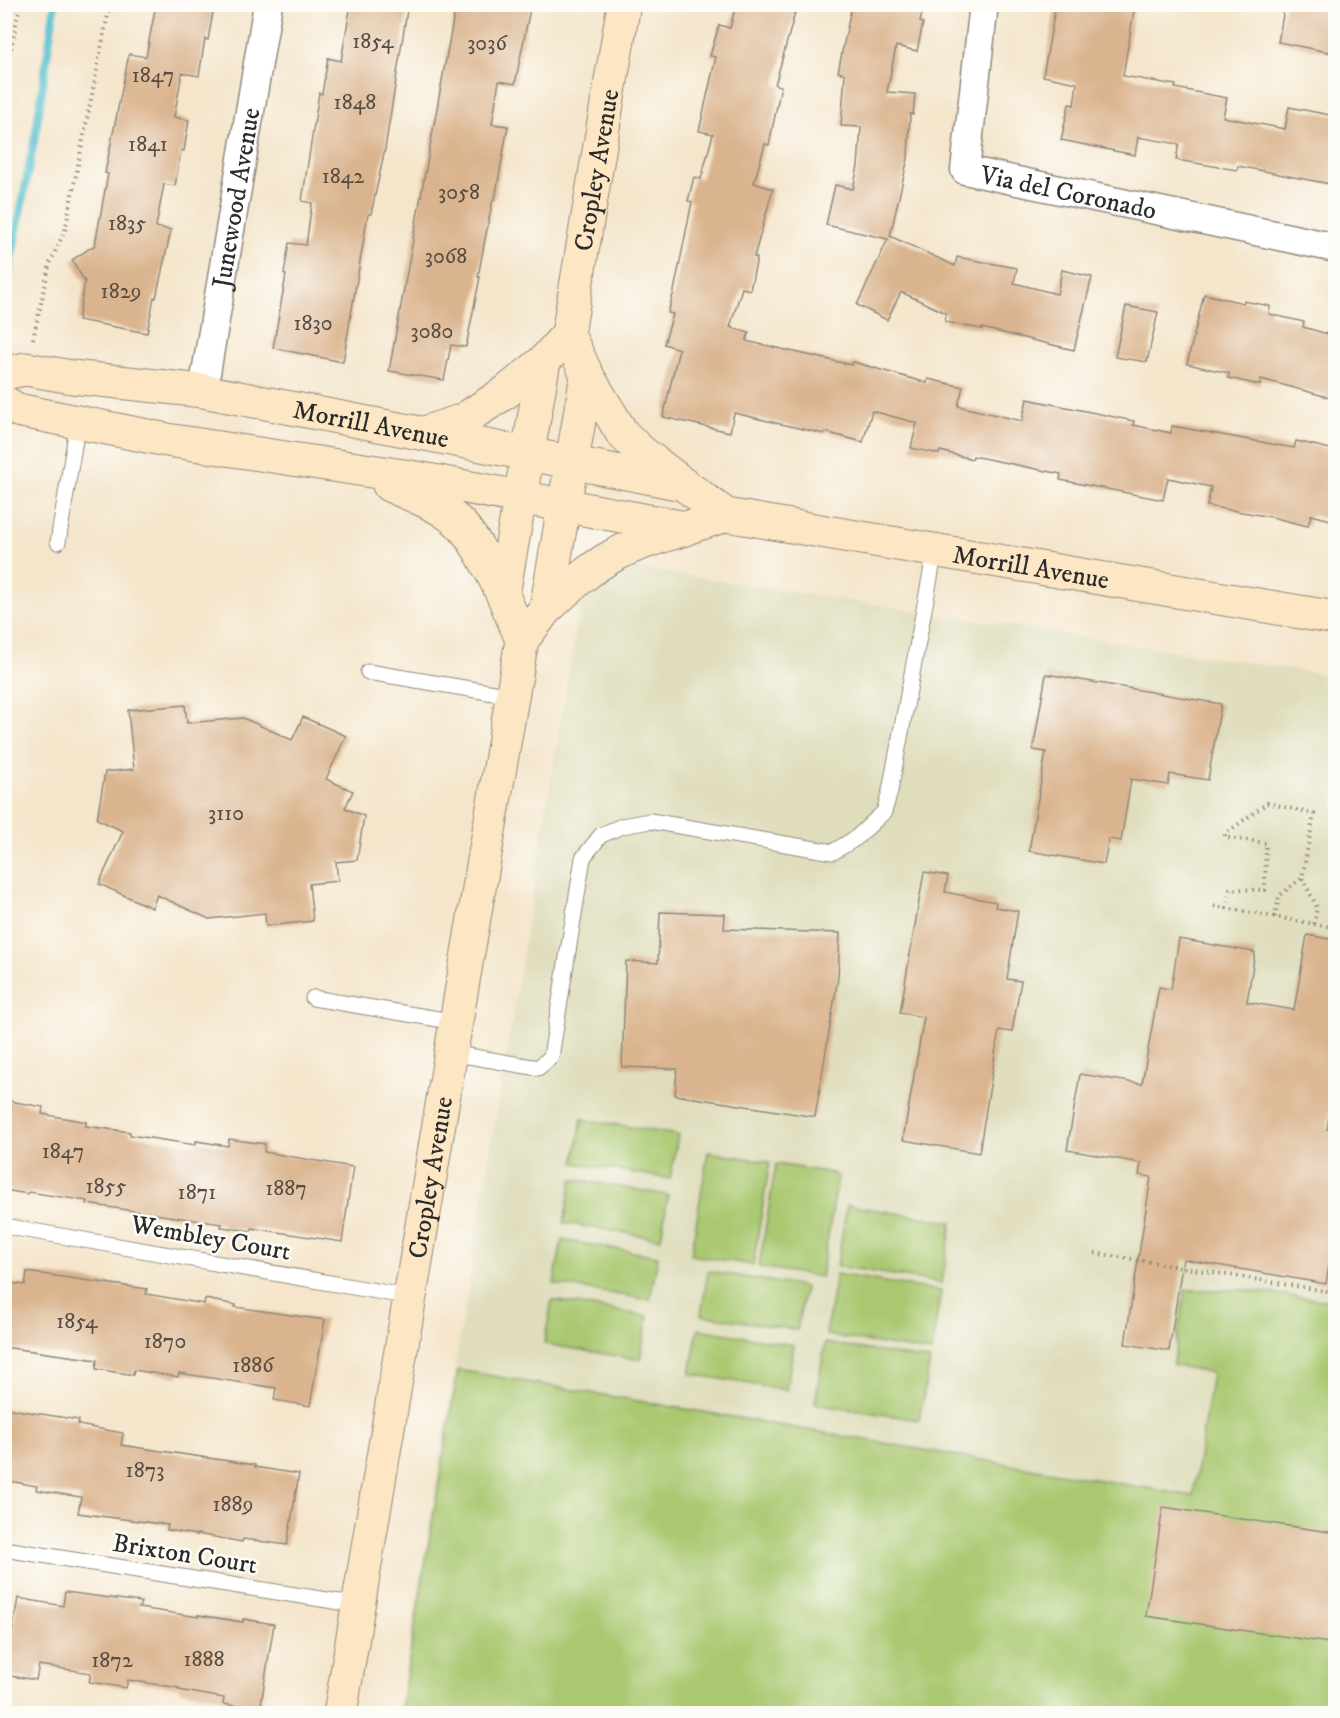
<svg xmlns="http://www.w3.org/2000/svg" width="1340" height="1718" font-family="'IM FELL DW Pica',serif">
<rect width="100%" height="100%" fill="#fdfcf7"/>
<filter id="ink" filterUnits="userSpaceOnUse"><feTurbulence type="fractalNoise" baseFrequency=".0167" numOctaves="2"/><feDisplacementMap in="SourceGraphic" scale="12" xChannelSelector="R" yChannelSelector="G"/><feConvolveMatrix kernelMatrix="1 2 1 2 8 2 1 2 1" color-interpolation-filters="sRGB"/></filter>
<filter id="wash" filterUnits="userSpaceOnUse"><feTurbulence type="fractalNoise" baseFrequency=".008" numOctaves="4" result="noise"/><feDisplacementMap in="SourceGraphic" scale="24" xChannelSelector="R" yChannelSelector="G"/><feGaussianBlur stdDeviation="1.35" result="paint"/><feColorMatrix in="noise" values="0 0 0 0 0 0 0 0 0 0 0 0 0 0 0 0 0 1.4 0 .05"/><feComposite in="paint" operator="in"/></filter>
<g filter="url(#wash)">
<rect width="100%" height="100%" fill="#f4e5cb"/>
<!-- built -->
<polygon fill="#dfddbb" points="587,560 1335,676 1335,1713 398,1714"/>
<!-- green -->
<g fill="#a9c870" stroke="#6a7a4e" stroke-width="1.5">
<polygon points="582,1119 678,1135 670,1179 574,1163"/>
<polygon points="708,1152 770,1162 753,1265 691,1255"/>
<polygon points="776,1164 832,1173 838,1177 821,1277 759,1267"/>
<polygon points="572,1179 668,1195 661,1239 564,1223"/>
<polygon points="847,1205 952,1222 942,1283 837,1266"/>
<polygon points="562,1240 658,1256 650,1300 554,1284"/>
<polygon points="708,1271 805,1287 797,1330 701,1315"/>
<polygon points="836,1274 941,1291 931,1352 826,1335"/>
<polygon points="1185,1290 1247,1290 1321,1300 1335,1299 1335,1713 400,1714 458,1370 1193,1496 1212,1373 1173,1365"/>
<polygon points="552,1300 648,1316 640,1360 544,1344"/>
<polygon points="698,1329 794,1345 786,1390 690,1374"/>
<polygon points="825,1343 930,1360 919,1420 815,1404"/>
</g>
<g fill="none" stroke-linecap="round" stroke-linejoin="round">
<!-- stream -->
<polyline stroke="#54c0ce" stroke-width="8" points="4,297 36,131 55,4"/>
</g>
<g id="blocks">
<!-- building -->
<g fill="#dab48e">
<polygon points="156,4 199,4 214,7 208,40 205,39 199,76 182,73 174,117 189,120 184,151 181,150 175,186 164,184 156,227 171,230 156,298 154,297 147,333 78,320 85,282 72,260 95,245 108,174 105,173 129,54 146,57"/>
<polygon points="351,4 408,4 385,149 371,214 368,214 343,362 273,348 286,275 284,274 289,243 306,245 312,203 302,201 319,93 322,94 328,58 341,61"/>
<polygon points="456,4 531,4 515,84 499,81 492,124 508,126 495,199 493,199 486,234 478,277 480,277 466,347 451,345 444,380 389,371"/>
<polygon points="736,4 766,4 795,13 775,85 781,86 769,145 765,144 754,183 773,189 754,257 757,258 750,290 742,288 730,327 749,333 746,341 852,365 853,362 927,383 928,379 963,387 958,406 1022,421 1027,399 1134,421 1133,425 1171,433 1172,426 1294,448 1296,441 1335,450 1335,521 1311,515 1308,526 1271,517 1207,506 1211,487 1168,478 1163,500 1060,480 1061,474 973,456 972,459 940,451 939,454 911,448 917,423 872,411 863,442 825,432 824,434 734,413 730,432 663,417 679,349 664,344 673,314 668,313 674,291 692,202 688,201 694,177 701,179 713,134 699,131 716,57 710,56 719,25 730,28"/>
<polygon points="852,4 924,4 920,22 923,23 917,51 896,46 887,92 915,94 913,115 910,114 908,158 890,236 955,266 957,257 1017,268 1014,283 1057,294 1062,270 1092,277 1074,350 982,328 982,329 945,322 946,313 901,292 887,320 857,305 888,239 826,225 835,185 853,189 858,166 861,127 841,126 845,74 838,72"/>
<polygon points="1056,4 1135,4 1123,76 1176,85 1175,88 1227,98 1223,117 1285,129 1289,107 1335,116 1335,185 1238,166 1237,170 1176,160 1179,144 1138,137 1135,155 1061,140 1069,104 1074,105 1077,83 1043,76"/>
<polygon points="1285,4 1335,4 1335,38 1333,53 1278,42"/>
<polygon points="1204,294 1243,303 1244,301 1270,306 1269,314 1304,322 1303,327 1335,336 1335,399 1261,379 1260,385 1228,378 1229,373 1187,364"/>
<polygon points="1126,306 1158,312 1147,362 1115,357"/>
<polygon points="1046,674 1221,704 1208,780 1170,774 1168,785 1131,779 1121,841 1109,839 1104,864 1029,851 1046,752 1033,750"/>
<polygon points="185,705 187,723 243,718 292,740 303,717 346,736 326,779 353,791 345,808 364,816 357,860 336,862 338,881 309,884 313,921 266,926 265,913 209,919 157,895 152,908 99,884 123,831 97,819 105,772 134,769 128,710"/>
<polygon points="924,872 948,876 945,892 996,902 995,907 1018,911 1007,979 1021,981 1012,1032 999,1030 979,1153 903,1140 924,1017 900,1013"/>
<polygon points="660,912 725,914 724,929 840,933 838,978 815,1117 675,1095 677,1069 622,1067 626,961 658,963"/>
<polygon points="1307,935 1335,940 1335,1078 1327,1129 1335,1130 1335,1228 1326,1284 1183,1259 1169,1351 1125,1344 1151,1177 1139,1175 1141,1163 1067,1150 1080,1074 1142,1084 1159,987 1171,989 1179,939 1255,952 1247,1002 1294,1010"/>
<polygon points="4,1100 43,1107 42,1114 86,1122 86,1126 130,1132 130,1135 196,1145 196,1141 228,1146 229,1139 265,1144 264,1152 353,1167 342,1242 252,1228 251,1231 221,1227 222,1224 87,1204 88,1201 29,1192 28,1194 4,1190"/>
<polygon points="27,1272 147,1289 146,1294 204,1304 205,1299 236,1305 235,1307 325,1320 310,1406 274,1400 276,1388 179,1373 178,1377 134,1370 133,1375 96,1369 97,1360 4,1347 4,1282 25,1285"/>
<polygon points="4,1408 79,1420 78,1425 123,1433 121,1445 255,1465 255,1467 299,1474 287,1545 243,1539 242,1542 197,1534 197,1535 167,1530 168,1525 78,1513 81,1497 36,1490 37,1486 4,1480"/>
<polygon points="1163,1507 1335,1533 1335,1644 1146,1616"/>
<polygon points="65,1592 141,1602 139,1608 198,1617 198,1615 243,1622 243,1619 274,1624 260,1710 223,1704 224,1698 179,1690 179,1688 128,1680 126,1688 89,1682 91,1673 39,1665 36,1680 4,1675 4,1632 12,1633 18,1598 63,1606"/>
</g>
</g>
</g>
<g filter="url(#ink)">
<use href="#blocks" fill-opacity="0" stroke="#90887b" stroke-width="1.5"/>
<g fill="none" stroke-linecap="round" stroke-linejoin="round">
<defs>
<g id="lane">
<polyline points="58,542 78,422"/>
<polyline points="368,672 512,696"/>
<polyline points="313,998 456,1022"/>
<polyline points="451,1053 538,1068 551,1057 583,858 601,835 622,826 650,821 833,852 856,838 884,812 890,791 935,551"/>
<polyline points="4,1226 410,1297"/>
<polyline points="4,1549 359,1605"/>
</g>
<g id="street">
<path id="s1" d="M984,4L965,170L1336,248"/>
<path id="s2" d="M203,391L268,4"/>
</g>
<g id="secondary">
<path id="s3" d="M4,373L26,369L72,377L203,391L683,484L726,515L1336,618"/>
<polyline points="587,375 622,433 640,451 677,479"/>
<polyline points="4,402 17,410 167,440 417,478 686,528 726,515"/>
<polyline points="427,432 463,420 506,392 544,361"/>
<path d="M389,485C411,495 437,504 456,520C474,535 492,573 503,595"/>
<path d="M546,609C566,591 587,570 611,557C634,544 660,537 685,529"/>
<path id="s4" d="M522,640L503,595L544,361L568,334L624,4"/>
<path id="s5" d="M340,1714L456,1022L522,640L546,609L587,375L568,334"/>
</g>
</defs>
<!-- lane casing -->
<use href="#lane" stroke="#90887b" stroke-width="17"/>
<!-- street casing -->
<use href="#street" stroke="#90887b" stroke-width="31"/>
<!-- secondary casing -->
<use href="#secondary" stroke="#90887b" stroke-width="35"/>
<!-- path -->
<g stroke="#90887b" stroke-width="4" stroke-dasharray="1.5 4.5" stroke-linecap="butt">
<polyline points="4,84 20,4"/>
<polyline points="33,339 50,263 65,230 110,4"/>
<polyline points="1214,906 1336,928"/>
<polyline points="1226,908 1230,889 1265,890 1266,843 1225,837 1225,834 1267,803 1314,814 1302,878 1317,907 1314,924"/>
<polyline points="1275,917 1279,896 1302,878"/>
<polyline points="1095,1253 1326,1291 1336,1290"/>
</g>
<!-- lane -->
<use href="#lane" stroke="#fff" stroke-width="15"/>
<!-- street -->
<use href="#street" stroke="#fff" stroke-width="28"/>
<!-- secondary -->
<use href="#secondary" stroke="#fce6c4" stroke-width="33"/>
</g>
</g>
<g text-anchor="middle" stroke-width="5" stroke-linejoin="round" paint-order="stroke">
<!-- number labels -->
<g font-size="22" fill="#574d44">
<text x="373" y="48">1854</text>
<text x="487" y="50">3036</text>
<text x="153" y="82">1847</text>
<text x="355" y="109">1848</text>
<text x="148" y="151">1841</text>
<text x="343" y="183">1842</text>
<text x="459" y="199">3058</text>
<text x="127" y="230">1835</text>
<text x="446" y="263">3068</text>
<text x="121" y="298">1829</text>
<text x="313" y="330">1830</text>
<text x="432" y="338">3080</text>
<text x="226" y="820">3110</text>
<text x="63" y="1158">1847</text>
<text x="106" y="1193">1855</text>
<text x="286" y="1195">1887</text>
<text x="197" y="1199">1871</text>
<text x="77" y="1328">1854</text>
<text x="165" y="1348">1870</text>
<text x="253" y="1372">1886</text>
<text x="145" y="1477">1873</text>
<text x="233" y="1511">1889</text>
<text x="204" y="1666">1888</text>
<text x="112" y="1667">1872</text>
</g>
<!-- street labels -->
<g font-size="26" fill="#2b2b2b" stroke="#fdfcf7">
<text dy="9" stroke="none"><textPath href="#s4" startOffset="489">Cropley Avenue</textPath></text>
<text dy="9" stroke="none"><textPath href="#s1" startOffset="273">Via del Coronado</textPath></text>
<text dy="9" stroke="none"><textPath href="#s2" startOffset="196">Junewood Avenue</textPath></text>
<text dy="9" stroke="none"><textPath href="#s3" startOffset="372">Morrill Avenue</textPath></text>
<text dy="9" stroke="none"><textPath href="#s3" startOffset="1052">Morrill Avenue</textPath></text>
<text dy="9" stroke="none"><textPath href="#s5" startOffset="544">Cropley Avenue</textPath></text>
<text transform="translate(211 1237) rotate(10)" y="9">Wembley Court</text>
<text transform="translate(185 1553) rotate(9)" y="9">Brixton Court</text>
</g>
</g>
<!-- margin -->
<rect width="1340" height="1718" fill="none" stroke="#fdfcf7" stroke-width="24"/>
</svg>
